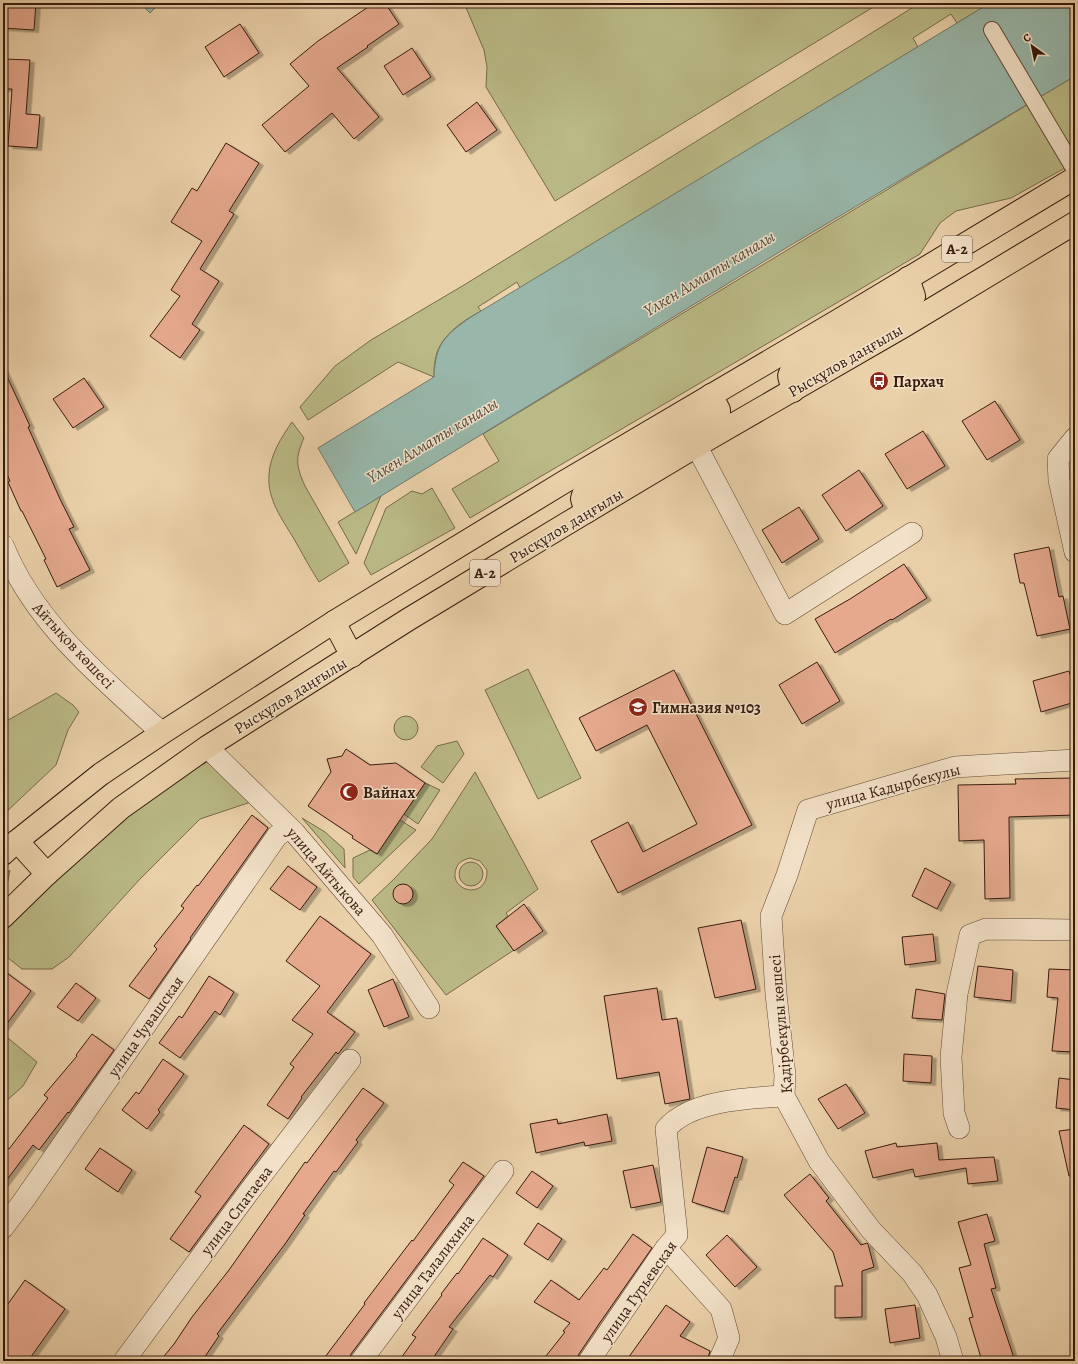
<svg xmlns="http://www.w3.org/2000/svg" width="1078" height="1364" font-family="Alegreya,serif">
<defs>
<filter id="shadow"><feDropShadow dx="4.5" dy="2.5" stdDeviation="0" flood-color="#0004"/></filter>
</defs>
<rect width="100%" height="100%" fill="#ebd1aa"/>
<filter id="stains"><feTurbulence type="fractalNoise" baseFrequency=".005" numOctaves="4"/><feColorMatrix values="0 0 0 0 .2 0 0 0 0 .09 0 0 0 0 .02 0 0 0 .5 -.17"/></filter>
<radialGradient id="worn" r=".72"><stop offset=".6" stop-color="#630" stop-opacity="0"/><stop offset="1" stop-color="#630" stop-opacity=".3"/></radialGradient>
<!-- green -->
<g fill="#baba86" stroke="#786a4a" fill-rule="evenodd">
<polygon points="464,3 880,3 555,201 486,87 487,67 484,50"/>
<path d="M920,3H990L957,23L951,14L913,38L918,47L520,288L517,282L478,307L481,311C461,322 438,337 435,361C434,366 434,372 434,377L398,362L308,420L300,407L335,366L371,340L464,285Z"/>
<polygon points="1075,76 1075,154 1040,97"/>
<polygon points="1027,105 1065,168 1011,198 956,211 940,223 920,254 470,518 452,489 499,461 483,434"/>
<path d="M292,422L304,438C295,458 296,466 305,486L349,563L319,582C310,568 302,553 294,539C282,519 267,499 269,475C270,455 281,438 292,422Z"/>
<polygon points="432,488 455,528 371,575 364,563 386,508 412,491 422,494"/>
<polygon points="381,496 356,554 338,522"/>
<polygon points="528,669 581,778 538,799 485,690"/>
<polygon points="56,693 73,705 79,712 68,730 56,765 3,815 3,723"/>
<circle cx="406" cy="728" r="12"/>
<polygon points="457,741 464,754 443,783 421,767 437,746"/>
<polygon points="207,762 254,801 200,819 140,879 69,957 52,969 22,969 3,954 3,933 89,848 174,780"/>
<path d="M475,772L538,889L506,913L508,916L496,926L514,950L446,995L372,900L393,880L432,839ZM470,858L480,861L487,870C488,901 448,892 456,869C458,862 463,860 470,858Z"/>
<polygon points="425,783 440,790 418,824 404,814"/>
<polygon points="302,818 325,832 344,849 345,868"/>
<polygon points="400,820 416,830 359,884 353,877 353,858 370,850 377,854"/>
<circle cx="471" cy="874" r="12"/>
<polygon points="10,870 7,885 3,889 3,877"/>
<polygon points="3,1034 37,1062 23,1086 3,1104"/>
</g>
<!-- water -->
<g fill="#98b7aa" stroke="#71796c">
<polygon points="140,3 158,3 158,5 150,13"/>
<path d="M990,3H1075V76L781,251L355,512L318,448L434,377C435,344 445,335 471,317Z"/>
</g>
<!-- building -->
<g fill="#e6a98e" stroke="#361b0e" filter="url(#shadow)">
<polygon points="3,3 36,3 34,30 3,28"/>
<polygon points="374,3 385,3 399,24 367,46 368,47 337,68 379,117 354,139 332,113 285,152 262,125 309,86 290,64 318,41"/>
<polygon points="240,24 259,53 224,77 205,47"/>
<polygon points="412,48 431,77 403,95 384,66"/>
<polygon points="3,59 30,60 26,114 40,115 37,148 8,146 12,89 3,89"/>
<polygon points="477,102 497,130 466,152 447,125"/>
<polygon points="226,143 259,163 229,211 234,214 200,269 219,281 192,324 200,330 180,358 150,336 180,296 171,290 202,241 171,222 192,188 197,191"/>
<polygon points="3,368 30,426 28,427 60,499 74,527 69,529 90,570 57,587 44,560 46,559 22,511 21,511 8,482 10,481 3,466"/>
<polygon points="84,378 104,407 73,428 53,399"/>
<polygon points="995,401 1020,440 987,460 962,421"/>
<polygon points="923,431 945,466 907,489 885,454"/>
<polygon points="859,470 883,506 846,531 822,495"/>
<polygon points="799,507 819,539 782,563 762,530"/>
<polygon points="1049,547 1059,597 1063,596 1070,629 1037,636 1024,583 1020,583 1014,554"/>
<polygon points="904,564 927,598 892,620 891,619 835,653 815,619 850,599"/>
<polygon points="817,662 840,701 802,724 779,685"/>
<polygon points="674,670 752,825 618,893 591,841 628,822 643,852 697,824 647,725 596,751 579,718"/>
<polygon points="1069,671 1075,692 1075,702 1041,712 1033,681"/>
<polygon points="346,749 370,765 396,763 425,783 377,854 352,838 353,836 308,806 331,772 327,759 342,756"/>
<polygon points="1075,778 1075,815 1009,817 1010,898 985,899 984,840 959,841 958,785 1016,784 1015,779"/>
<polygon points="252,815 268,828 190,938 191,939 149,999 129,986 157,949 154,946 184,908 181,906 197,885 198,886"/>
<polygon points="288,866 317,887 300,910 270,889"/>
<polygon points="925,868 951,882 937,909 912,896"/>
<circle cx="403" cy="894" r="10"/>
<polygon points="524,904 543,931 514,951 496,926"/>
<polygon points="320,916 371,954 327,1012 355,1032 338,1054 336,1052 301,1097 302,1098 288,1119 267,1105 294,1067 290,1064 313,1034 292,1020 320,986 286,961"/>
<polygon points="741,920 756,989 715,998 698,928"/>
<polygon points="933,934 936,961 905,965 902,937"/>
<polygon points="978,966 1013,970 1011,1001 974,997"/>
<polygon points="1049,969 1075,970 1075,1052 1052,1051 1058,998 1047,997"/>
<polygon points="3,970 31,991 3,1029"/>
<polygon points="209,976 234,992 220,1015 215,1011 180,1058 159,1043 179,1016 182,1018"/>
<polygon points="393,979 409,1017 384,1027 368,990"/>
<polygon points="76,983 96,998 78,1021 57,1007"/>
<polygon points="657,988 662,1020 677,1018 690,1099 665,1104 659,1072 617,1079 604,996"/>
<polygon points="916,989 945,994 942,1020 912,1018"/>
<polygon points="92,1034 114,1050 69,1113 68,1112 39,1150 33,1145 3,1185 3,1145 9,1149 48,1098 44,1095 77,1056 76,1055"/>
<polygon points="904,1054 932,1056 931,1083 903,1081"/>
<polygon points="163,1059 184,1074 158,1110 160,1112 147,1129 122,1110 136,1092 139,1094"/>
<polygon points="1059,1078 1075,1080 1075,1110 1056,1108"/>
<polygon points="846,1084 865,1113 838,1129 818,1099"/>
<polygon points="363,1088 384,1103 356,1140 358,1142 336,1172 334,1171 303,1214 305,1215 285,1244 217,1334 219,1336 202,1361 160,1361 174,1344 192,1317 229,1270 305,1162 307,1163"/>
<polygon points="607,1114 612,1141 585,1146 584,1142 536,1153 530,1124 557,1119 558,1124"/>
<polygon points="244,1125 269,1144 189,1252 170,1239 201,1196 195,1192"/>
<polygon points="1075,1129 1075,1176 1069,1176 1059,1131"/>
<polygon points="896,1143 897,1147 937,1143 939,1160 994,1157 998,1181 968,1184 966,1168 915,1177 913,1169 873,1178 865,1151"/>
<polygon points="707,1147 743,1157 737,1178 735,1177 724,1212 692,1202"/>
<polygon points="100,1148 132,1170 118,1192 85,1169"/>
<polygon points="463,1162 484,1176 351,1354 349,1361 322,1361 365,1304 364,1303 412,1240 413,1241 454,1185 449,1181"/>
<polygon points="653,1165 661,1202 631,1208 623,1171"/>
<polygon points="532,1171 553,1186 537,1208 516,1193"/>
<polygon points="810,1174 829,1198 826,1201 861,1245 867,1243 868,1244 874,1267 862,1271 862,1317 835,1318 835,1286 843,1286 833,1252 784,1195"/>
<polygon points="987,1214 995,1241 984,1244 996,1288 991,1289 1015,1361 982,1361 969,1318 973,1317 959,1268 971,1265 958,1222"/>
<polygon points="538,1223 562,1239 548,1260 524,1244"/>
<polygon points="633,1234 652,1248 599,1324 579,1354 577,1360 576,1361 542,1361 565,1332 563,1331 570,1323 534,1302 551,1280 579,1300 604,1268 607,1270"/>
<polygon points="727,1235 757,1267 735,1287 706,1255"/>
<polygon points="483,1238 508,1255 493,1277 490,1275 449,1327 453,1329 431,1361 399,1361 416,1337 412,1335 442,1295 441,1294 457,1273 458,1274"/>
<polygon points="25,1280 65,1309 28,1361 3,1361 3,1311"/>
<polygon points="666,1305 690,1322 680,1336 710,1351 707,1361 626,1361"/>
<polygon points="915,1305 920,1338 890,1343 885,1309"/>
</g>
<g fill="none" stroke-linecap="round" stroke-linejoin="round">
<defs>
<polyline id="pedestrian" points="992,30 1075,170"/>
<g id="minor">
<polyline points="1075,438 1058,459 1059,480 1075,552"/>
<polyline points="697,447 785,614 912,533"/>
<path d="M3,545C34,623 102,678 162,733"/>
<polyline points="207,747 294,832 382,935 429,1008"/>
<polyline points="959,1128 954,1113 951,1057 957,994 970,935 986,929 1075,930"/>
<polyline points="3,1228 24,1200 277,836 289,827"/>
<polyline points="666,1248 721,1309 729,1338 719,1361"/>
<polyline points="124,1361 248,1193 350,1060"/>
<polyline points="361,1361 503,1171"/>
<path d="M589,1361L666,1248L677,1235L666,1129C690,1100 749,1098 784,1096"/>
<polyline points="953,1361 946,1337 927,1295 912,1273 871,1230 819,1161 784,1096 785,1075 776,994 771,916 787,875 808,810 955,767 1075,760"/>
</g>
<g id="primary">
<polyline points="793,391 789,376 791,371 910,300 914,296 908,278"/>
<polyline points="586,512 582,499 583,495 716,416 719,413 719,410 711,395"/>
<polyline points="334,622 352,656"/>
<polyline points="17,841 47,874"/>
<polyline points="3,854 17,841 101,774 162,733 334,622 564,482 839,320 1075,178"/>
<polyline points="3,917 47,874 121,808 207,747 409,619 566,524 710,438 904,326 1075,223"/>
</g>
</defs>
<!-- pedestrian casing -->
<use href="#pedestrian" stroke="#634835" stroke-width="18"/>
<!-- minor casing -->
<use href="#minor" stroke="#634835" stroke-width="22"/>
<!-- primary casing -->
<use href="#primary" stroke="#361b0e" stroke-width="24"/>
<!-- pedestrian -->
<use href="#pedestrian" stroke="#f2e1c8" stroke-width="16"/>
<!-- minor -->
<use href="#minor" stroke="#f2e1c8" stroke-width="21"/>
<!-- primary -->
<use href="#primary" stroke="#ebd1aa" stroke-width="22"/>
</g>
<!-- icons -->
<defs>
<symbol id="bus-disc" viewBox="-11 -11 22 22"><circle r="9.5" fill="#8f2418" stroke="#f2e1c8"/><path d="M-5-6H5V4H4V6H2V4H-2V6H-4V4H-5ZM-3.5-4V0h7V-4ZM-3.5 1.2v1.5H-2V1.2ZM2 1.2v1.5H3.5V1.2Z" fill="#fff"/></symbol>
<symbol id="school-disc" viewBox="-11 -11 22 22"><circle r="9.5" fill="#8f2418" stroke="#f2e1c8"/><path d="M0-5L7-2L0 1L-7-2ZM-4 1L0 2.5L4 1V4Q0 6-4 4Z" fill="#fff"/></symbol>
<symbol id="mosque-disc" viewBox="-11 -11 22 22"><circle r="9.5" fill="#8f2418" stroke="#f2e1c8"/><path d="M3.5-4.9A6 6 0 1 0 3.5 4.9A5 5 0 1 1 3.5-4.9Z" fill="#fff"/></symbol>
</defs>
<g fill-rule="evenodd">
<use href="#bus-disc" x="868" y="370" width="22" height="22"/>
<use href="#school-disc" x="627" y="696" width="22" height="22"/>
<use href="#mosque-disc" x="338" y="781" width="22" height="22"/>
</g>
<g text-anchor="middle" stroke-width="3" stroke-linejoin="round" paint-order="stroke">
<!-- shield labels -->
<g fill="#f2e1c8" stroke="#6e5646" stroke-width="1">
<rect x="942" y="236" width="30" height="26" rx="3"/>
<rect x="470" y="560" width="30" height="26" rx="3"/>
</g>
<g font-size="15" font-weight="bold" fill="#361b0e">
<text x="957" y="254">A-2</text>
<text x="485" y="578">A-2</text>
</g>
<!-- street labels -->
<g font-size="16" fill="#361b0e" stroke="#f2e1c8">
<text transform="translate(845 360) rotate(-30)" y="6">Рысқұлов даңғылы</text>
<text transform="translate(566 525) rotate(-31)" y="6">Рысқұлов даңғылы</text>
<text transform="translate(74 645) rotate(47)" y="6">Айтықов көшесі</text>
<text transform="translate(290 695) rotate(-32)" y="6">Рысқұлов даңғылы</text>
<text transform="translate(893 786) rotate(-15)" y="6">улица Кадырбекулы</text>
<text transform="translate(327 871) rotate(49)" y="6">улица Айтыкова</text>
<text transform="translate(780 1024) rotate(-95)" y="6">Қадірбекұлы көшесі</text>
<text transform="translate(145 1026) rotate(-55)" y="6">улица Чувашская</text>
<text transform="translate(236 1210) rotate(-53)" y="6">улица Спатаева</text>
<text transform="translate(432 1266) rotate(-53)" y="6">улица Талалихина</text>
<text transform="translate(638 1291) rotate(-55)" y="6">улица Гурьевская</text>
</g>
<!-- poi labels -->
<g font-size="16" font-weight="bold" fill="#361b0e" stroke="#f2e1c8" text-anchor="start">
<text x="893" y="387">Пархач</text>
<text x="652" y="713">Гимназия №103</text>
<text x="363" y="798">Вайнах</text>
</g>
<!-- water labels -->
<g font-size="17" font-style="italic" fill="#534a3d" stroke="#f2e1c8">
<text transform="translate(709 273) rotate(-31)" y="6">Үлкен Алматы каналы</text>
<text transform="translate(432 440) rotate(-31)" y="6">Үлкен Алматы каналы</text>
</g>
</g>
<!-- margin -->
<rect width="1078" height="1364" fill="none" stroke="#ebd1aa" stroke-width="16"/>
<rect x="4" y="4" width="1070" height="1356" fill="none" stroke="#361b0e" stroke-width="2"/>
<rect x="8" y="8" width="1062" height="1348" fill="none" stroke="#361b0e"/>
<!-- north arrow -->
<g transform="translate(1032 46) rotate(327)" stroke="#f2e1c8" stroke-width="3" paint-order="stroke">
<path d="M0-3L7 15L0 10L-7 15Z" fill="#361b0e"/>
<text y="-6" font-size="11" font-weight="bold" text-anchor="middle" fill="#361b0e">С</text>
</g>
<rect width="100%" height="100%" filter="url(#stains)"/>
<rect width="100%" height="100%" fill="url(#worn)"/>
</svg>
